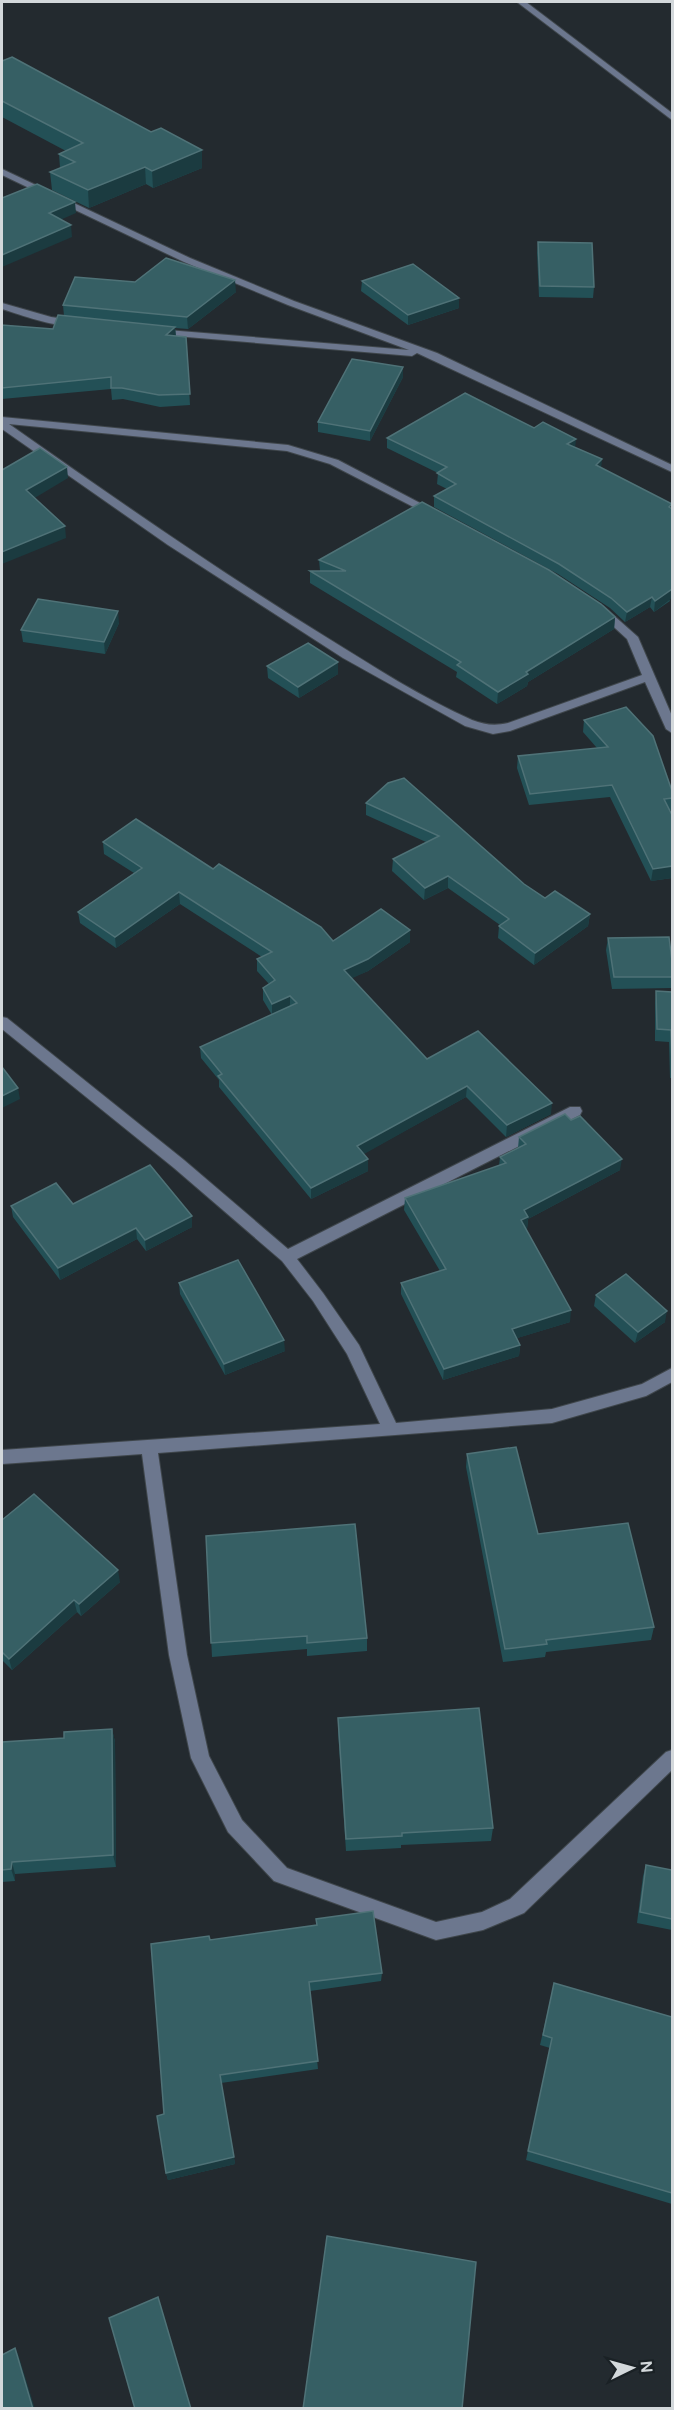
<svg xmlns="http://www.w3.org/2000/svg" width="674" height="2410" font-family="'DM Sans',sans-serif">
<rect width="100%" height="100%" fill="#232a2f"/>
<g fill="none" stroke-linecap="round" stroke-linejoin="round">
<defs>
<g id="minor">
<polygon points="517,2 526,2 672,113 672,120"/>
<polygon points="2,169 190,258 294,301 437,353 672,465 672,472 417,353 412,356 151,334 150,332 155,329 409,350 288,305 184,262 2,175"/>
<path d="M2,303L51,317L78,321L79,323C66,332 18,314 2,309Z"/>
<path d="M2,417L288,445L338,460L441,514L439,516H431L330,464L287,451L9,424C113,497 217,570 326,637C373,666 422,698 472,720C485,725 495,726 508,723L642,675L627,639L593,608L595,606H603L638,637L672,716V733L666,729L645,682L510,731L493,734L465,726L343,658L168,545L2,429Z"/>
<polygon points="2,1017 7,1018 184,1160 288,1249 570,1107 580,1107 582,1111 580,1115 297,1259 323,1293 359,1345 396,1423 552,1409 642,1384 672,1368 672,1382 646,1396 552,1423 158,1453 187,1655 209,1756 242,1820 287,1868 436,1922 482,1912 510,1899 666,1752 672,1750 672,1770 524,1913 483,1930 436,1940 274,1881 228,1832 191,1758 169,1655 142,1454 2,1464 2,1450 380,1424 347,1354 313,1301 282,1261 174,1168 2,1029"/>
</g>
</defs>
<!-- minor casing -->
<use href="#minor" stroke="#3f464b" stroke-width="2"/>
<!-- minor -->
<use href="#minor" fill="#6c778e" fill-rule="evenodd"/>
</g>
<!-- wall -->
<g fill="#235056">
<polygon points="2,61 202,168 153,188 146,184 89,208 52,190 50,172 60,168 59,154 66,151 2,117"/>
<polygon points="538,242 594,287 593,298 539,297 537,253"/>
<polygon points="362,281 459,308 408,325 361,291"/>
<polygon points="236,292 188,329 175,328 176,336 186,337 190,405 160,407 123,399 112,400 111,389 2,399 2,325 53,329 64,316 63,305"/>
<polygon points="403,377 370,441 318,432 318,422"/>
<polygon points="534,428 575,448 601,468 670,601 654,612 650,607 625,622 610,608 558,574 434,507 434,496 447,489 437,484 438,473 387,448 387,438"/>
<polygon points="319,560 615,617 614,629 528,682 527,686 497,704 456,677 457,672 310,583 310,571 320,571"/>
<polygon points="119,623 105,654 23,642 21,630"/>
<polygon points="267,666 338,674 299,698 268,678"/>
<polygon points="584,720 672,791 672,810 670,810 672,815 672,878 651,881 610,797 529,805 517,768 518,756 597,748 583,732"/>
<polygon points="388,783 524,884 545,898 590,914 588,926 534,965 498,938 499,926 500,925 448,888 424,900 392,871 393,859 426,842 366,815 366,803"/>
<polygon points="103,842 213,869 333,941 410,942 368,971 351,978 427,1059 551,1114 506,1137 466,1097 363,1154 368,1171 311,1199 219,1087 219,1080 201,1058 200,1047 272,1015 263,1000 263,988 269,984 257,971 257,959 262,957 180,904 116,948 80,923 78,912 134,873 104,854"/>
<polygon points="608,938 672,961 672,988 612,989 606,950"/>
<polygon points="656,991 672,992 672,1078 670,1078 669,1042 655,1041 655,1003"/>
<polygon points="519,1137 620,1170 528,1219 527,1229 526,1229 570,1322 517,1338 520,1345 519,1356 443,1380 401,1294 401,1283 440,1271 404,1210 405,1198 499,1166 500,1157 518,1148"/>
<polygon points="73,1204 192,1216 192,1227 146,1251 137,1239 60,1280 13,1217 11,1206"/>
<polygon points="179,1283 285,1351 225,1375 180,1294"/>
<polygon points="596,1295 665,1322 635,1343 594,1306"/>
<polygon points="467,1454 538,1534 654,1627 651,1640 546,1652 545,1657 503,1662 466,1467"/>
<polygon points="2,1520 120,1582 81,1616 77,1612 12,1670 2,1660"/>
<polygon points="206,1536 367,1638 367,1651 307,1656 307,1649 212,1657"/>
<polygon points="338,1718 493,1828 491,1841 401,1845 401,1848 346,1851 338,1731"/>
<polygon points="112,1729 115,1742 116,1867 15,1874 15,1881 2,1882 2,1742 64,1738"/>
<polygon points="646,1865 672,1870 672,1930 637,1923 643,1876"/>
<polygon points="316,1919 382,1973 381,1981 310,1991 318,2069 221,2083 235,2164 168,2180 166,2173 164,2114 210,1940 316,1925"/>
<polygon points="554,1983 672,2017 672,2204 526,2160 550,2048 540,2045"/>
</g>
<!-- shaded-wall -->
<g fill="#1b3b40">
<polygon points="202,150 202,168 153,188 152,171"/>
<polygon points="145,167 146,184 89,208 88,190"/>
<polygon points="75,202 76,213 51,224 49,213"/>
<polygon points="71,225 72,237 2,267 2,255"/>
<polygon points="235,280 236,292 188,329 187,317"/>
<polygon points="459,298 459,308 408,325 408,315"/>
<polygon points="175,327 176,338 166,335"/>
<polygon points="403,367 403,377 370,441 370,431"/>
<polygon points="576,439 575,449 567,444"/>
<polygon points="602,459 601,470 596,465"/>
<polygon points="67,467 68,478 28,502 26,490"/>
<polygon points="65,526 66,538 2,564 2,552"/>
<polygon points="672,589 672,598 654,612 655,601"/>
<polygon points="652,597 650,607 625,622 627,612"/>
<polygon points="118,611 119,623 105,654 104,642"/>
<polygon points="615,617 614,629 528,682 527,686 497,704 498,692 526,672"/>
<polygon points="338,662 338,674 299,698 298,687"/>
<polygon points="672,866 672,878 651,881 653,869"/>
<polygon points="448,876 448,888 424,900 425,888"/>
<polygon points="179,892 180,904 116,948 115,937"/>
<polygon points="590,914 588,926 534,965 535,953"/>
<polygon points="410,930 410,942 368,971 344,982 344,970"/>
<polygon points="290,996 290,1007 272,1016 272,1004"/>
<polygon points="467,1086 466,1097 357,1158 357,1146"/>
<polygon points="18,1088 20,1099 2,1108 2,1096"/>
<polygon points="552,1103 551,1114 506,1137 507,1125"/>
<polygon points="368,1159 368,1171 311,1199 311,1188"/>
<polygon points="622,1159 620,1170 528,1219 527,1229 519,1231 521,1220 524,1210"/>
<polygon points="192,1216 192,1227 146,1251 145,1240"/>
<polygon points="136,1228 137,1239 60,1280 58,1268"/>
<polygon points="571,1310 570,1322 511,1340 512,1329"/>
<polygon points="667,1311 665,1322 635,1343 638,1332"/>
<polygon points="284,1340 285,1351 225,1375 224,1364"/>
<polygon points="520,1345 519,1356 443,1380 444,1369"/>
<polygon points="118,1570 120,1582 81,1616 79,1604"/>
<polygon points="74,1600 77,1612 12,1670 9,1659"/>
<polygon points="112,1729 115,1742 116,1867 113,1855"/>
<polygon points="12,1862 15,1874 15,1881 11,1869"/>
<polygon points="234,2157 235,2164 168,2180 166,2173"/>
<polygon points="15,2348 18,2354 35,2409 33,2409"/>
</g>
<!-- building -->
<g fill="#365f64" stroke="#4f7277" stroke-width="1.5">
<polygon points="12,57 151,132 161,128 202,150 152,171 145,167 88,190 50,172 75,162 59,154 83,143 2,101 2,61"/>
<polygon points="37,184 75,202 49,213 71,225 2,255 2,198"/>
<polygon points="538,242 592,243 594,287 540,286"/>
<polygon points="166,258 235,280 187,317 63,305 75,277 135,282"/>
<polygon points="413,264 459,298 408,315 362,281"/>
<polygon points="58,315 175,327 166,335 186,337 190,394 159,395 122,388 111,388 111,377 2,388 2,325 53,329"/>
<polygon points="352,359 403,367 370,431 318,422"/>
<polygon points="465,393 534,428 543,422 576,439 567,444 602,459 596,465 672,504 669,507 672,509 672,589 655,601 652,597 627,612 611,598 559,564 434,496 456,484 437,473 447,467 387,438"/>
<polygon points="40,448 67,467 26,490 65,526 2,552 2,470"/>
<polygon points="422,502 549,570 601,604 615,617 526,672 528,674 498,692 457,665 461,662 310,571 346,571 319,560"/>
<polygon points="38,599 118,611 104,642 21,630"/>
<polygon points="308,643 338,662 298,687 267,666"/>
<polygon points="626,707 653,736 672,791 672,798 664,799 672,815 672,866 653,869 612,785 530,794 518,756 608,747 584,720"/>
<polygon points="404,778 524,884 545,898 555,891 590,914 535,953 499,926 509,919 448,876 425,888 393,859 439,836 366,803 388,783"/>
<polygon points="136,819 213,869 219,864 321,927 333,941 381,909 410,930 368,959 344,970 427,1059 478,1031 552,1103 507,1125 467,1086 357,1146 368,1159 311,1188 218,1076 222,1074 200,1047 297,1003 290,996 272,1004 263,988 275,980 257,959 272,952 179,892 115,937 78,912 142,868 103,842"/>
<polygon points="669,937 672,961 672,977 614,977 608,938"/>
<polygon points="656,991 672,992 672,1066 671,1030 657,1029"/>
<polygon points="2,1067 18,1088 2,1096"/>
<polygon points="565,1114 571,1120 580,1116 622,1159 524,1210 528,1217 521,1220 571,1310 512,1329 520,1345 444,1369 401,1283 446,1269 405,1198 506,1163 500,1157 526,1144 519,1137"/>
<polygon points="150,1165 192,1216 145,1240 136,1228 58,1268 11,1206 56,1183 73,1204"/>
<polygon points="238,1260 284,1340 224,1364 179,1283"/>
<polygon points="626,1274 667,1311 638,1332 596,1295"/>
<polygon points="516,1447 538,1534 628,1523 654,1627 546,1640 547,1644 505,1649 467,1454"/>
<polygon points="34,1494 118,1570 79,1604 74,1600 9,1659 2,1652 2,1520"/>
<polygon points="355,1524 367,1638 307,1643 307,1636 211,1643 206,1536"/>
<polygon points="479,1708 493,1828 402,1833 402,1836 346,1839 338,1718"/>
<polygon points="112,1729 113,1855 12,1862 11,1869 2,1870 2,1742 64,1738 64,1732"/>
<polygon points="646,1865 672,1870 672,1919 640,1912"/>
<polygon points="373,1911 382,1973 309,1982 318,2061 220,2075 234,2157 166,2173 157,2116 164,2114 151,1944 209,1936 210,1940 317,1925 316,1919"/>
<polygon points="554,1983 672,2017 672,2193 528,2151 552,2038 543,2035"/>
<polygon points="327,2236 476,2262 462,2409 303,2409"/>
<polygon points="158,2297 191,2409 135,2409 109,2318"/>
<polygon points="15,2348 33,2409 2,2409 2,2355"/>
</g>
<!-- border -->
<rect width="674" height="2410" fill="none" stroke="#d3d8db" stroke-width="6"/>
<!-- north arrow -->
<g transform="translate(632 2368) rotate(85)" stroke="#1a2125" stroke-width="4.5" paint-order="stroke">
<path d="M0-4.5L10 22L0 15L-10 22Z" fill="#d3d8db"/>
<text y="-9" font-size="16" font-weight="bold" text-anchor="middle" fill="#d3d8db">N</text>
</g>
</svg>
